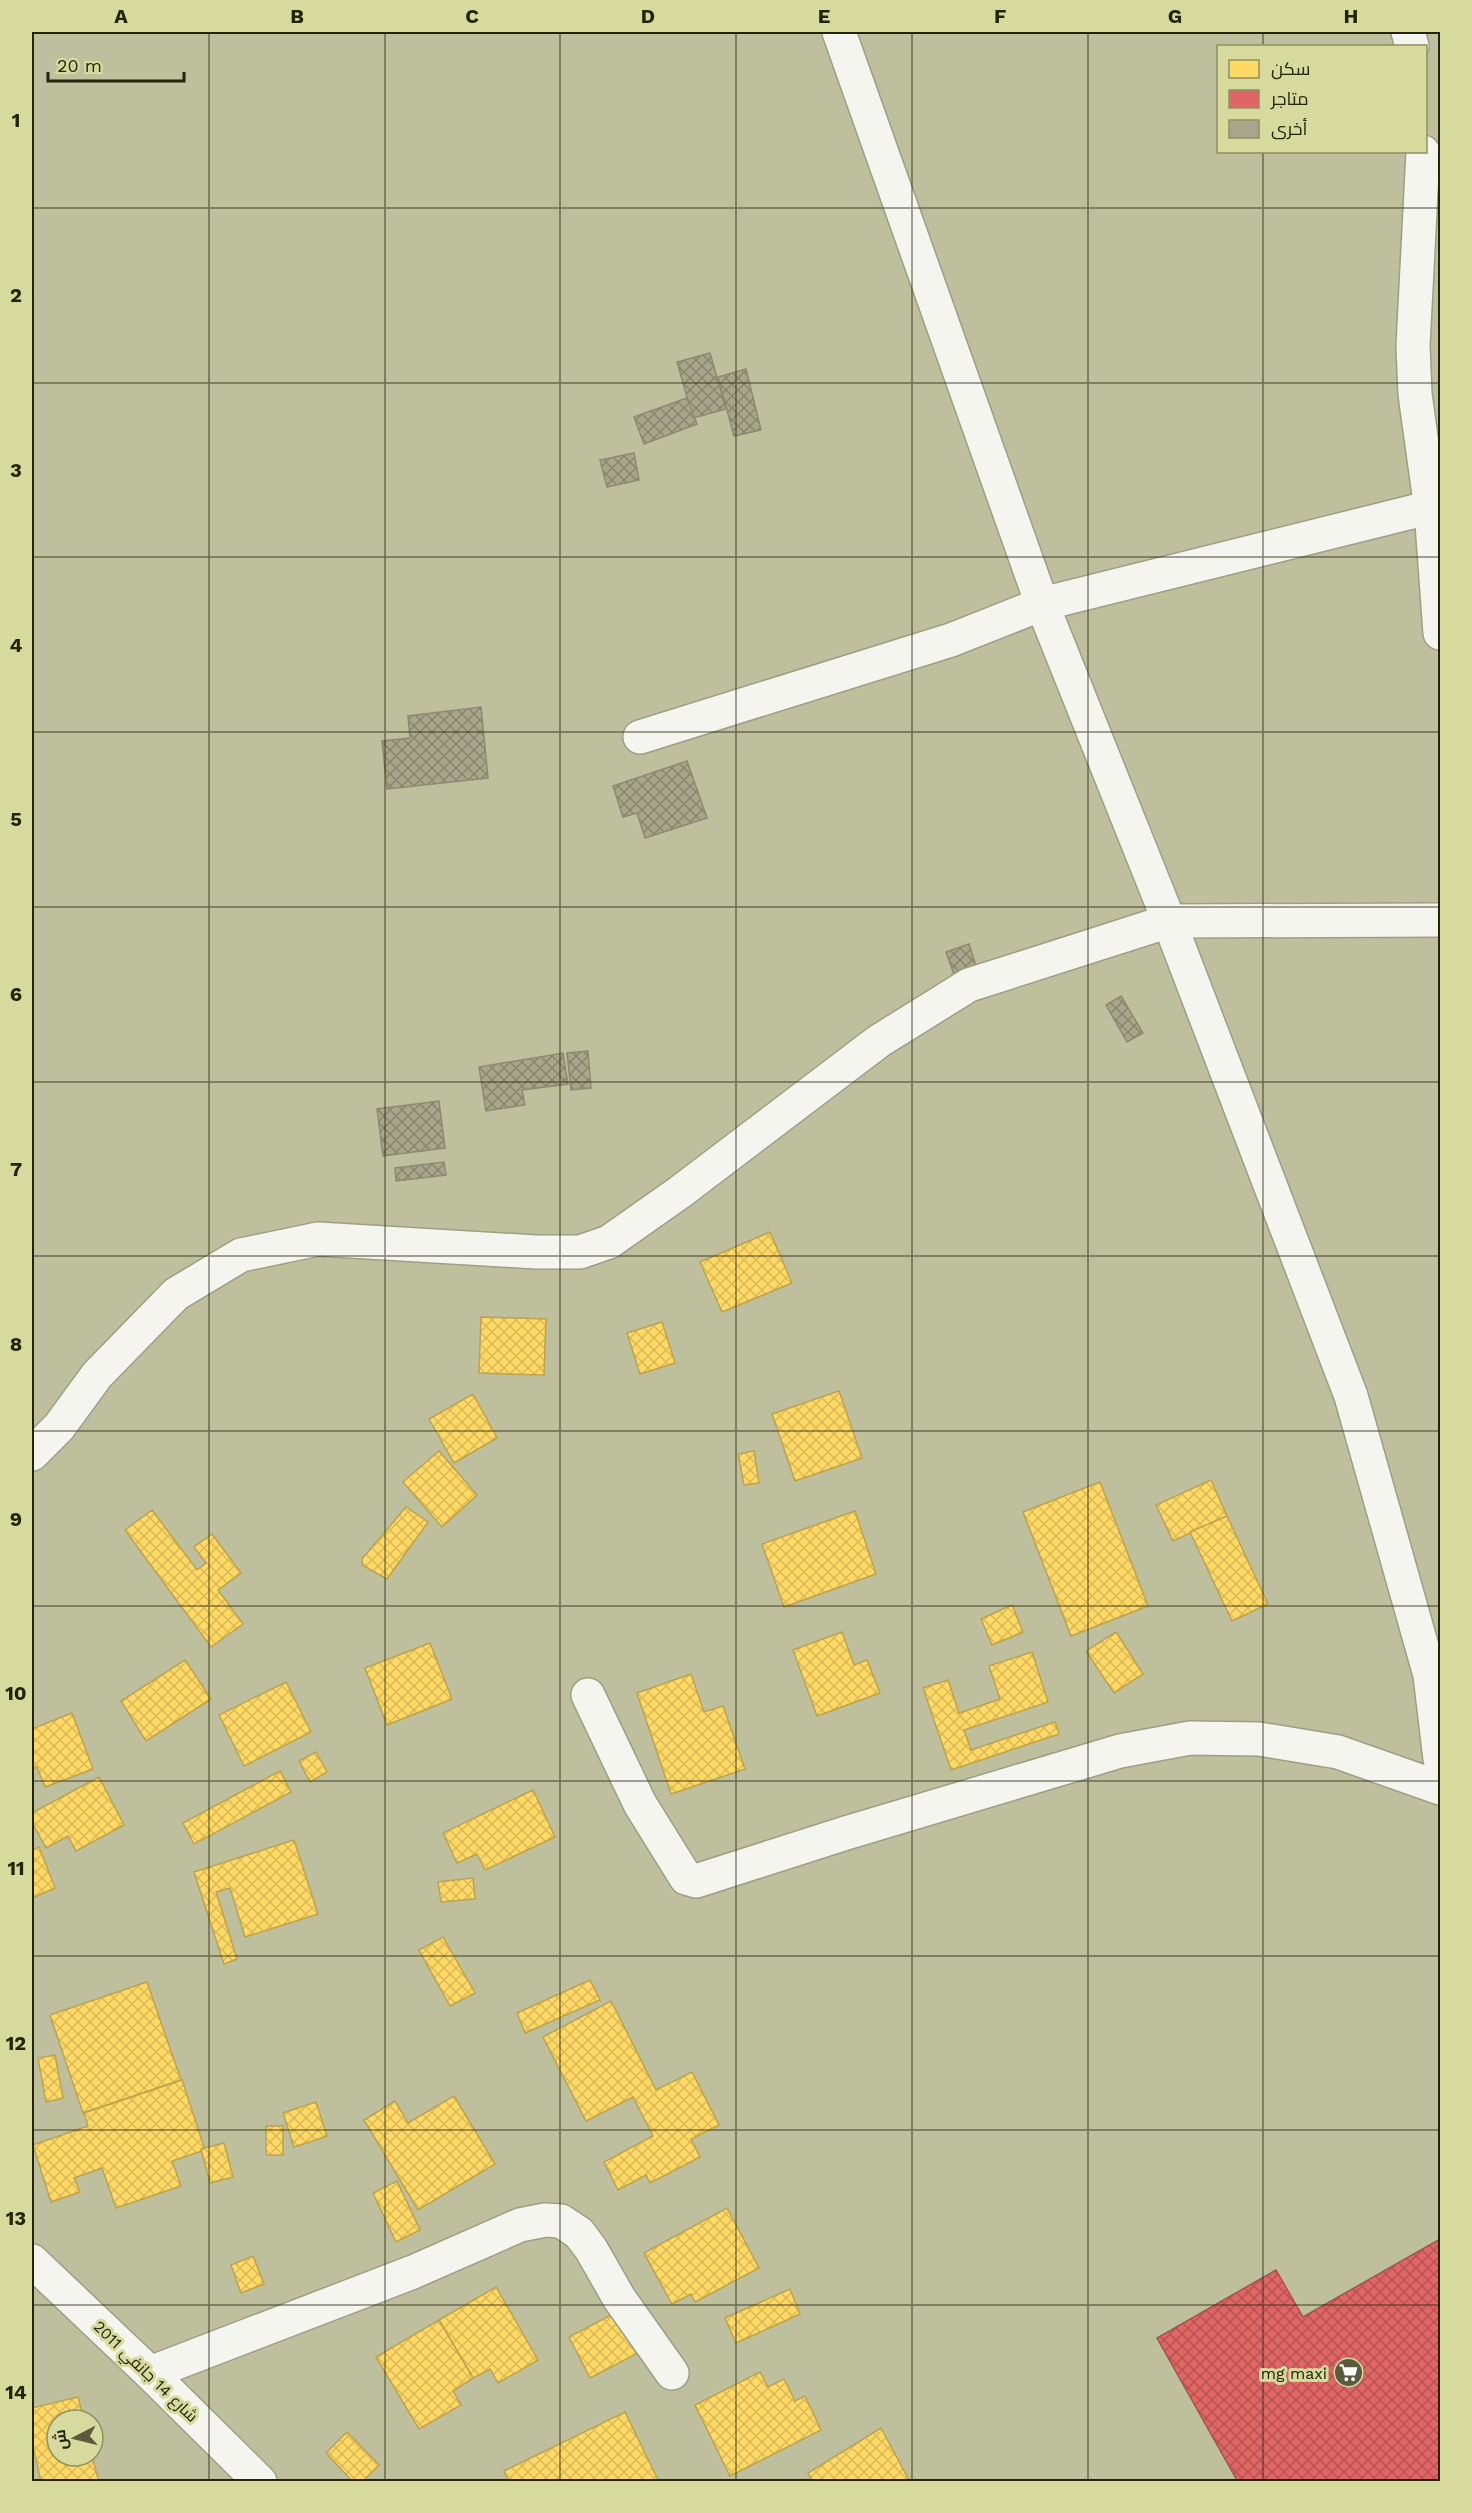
<svg xmlns="http://www.w3.org/2000/svg" width="1472" height="2513" font-family="'Work Sans',Cairo,sans-serif">
<defs>
<pattern id="homes-cross-hatch" width="8" height="8" patternUnits="userSpaceOnUse" patternTransform="scale(1.5)"><rect width="8" height="8" fill="#ffd966"/><path d="M0 0l8 8M0 8l8-8" fill="none" stroke="#daba57"/></pattern>
<pattern id="shops-cross-hatch" width="8" height="8" patternUnits="userSpaceOnUse" patternTransform="scale(1.5)"><rect width="8" height="8" fill="#e06666"/><path d="M0 0l8 8M0 8l8-8" fill="none" stroke="#b55452"/></pattern>
<pattern id="building-cross-hatch" width="8" height="8" patternUnits="userSpaceOnUse" patternTransform="scale(1.5)"><rect width="8" height="8" fill="#a8a58a"/><path d="M0 0l8 8M0 8l8-8" fill="none" stroke="#88866f"/></pattern>
</defs>
<rect width="100%" height="100%" fill="#bdbf9d"/>
<!-- homes -->
<g fill="url(#homes-cross-hatch)" stroke="#bda34b" stroke-width="1.5">
<polygon points="770,1232 792,1283 722,1312 700,1262"/>
<polygon points="481,1317 546,1319 544,1375 479,1373"/>
<polygon points="662,1322 675,1363 640,1374 627,1333"/>
<polygon points="839,1391 862,1458 795,1481 772,1414"/>
<polygon points="473,1394 497,1438 454,1463 429,1419"/>
<polygon points="439,1451 477,1495 442,1527 403,1482"/>
<polygon points="754,1451 759,1483 744,1485 738,1454"/>
<polygon points="1211,1480 1227,1516 1173,1541 1156,1505"/>
<polygon points="1100,1482 1148,1606 1071,1636 1023,1512"/>
<polygon points="406,1507 428,1522 387,1579 362,1565 362,1559"/>
<polygon points="152,1510 197,1570 206,1563 194,1547 212,1534 241,1573 218,1590 243,1624 211,1647 125,1530"/>
<polygon points="855,1511 876,1574 784,1607 762,1544"/>
<polygon points="1227,1516 1268,1604 1232,1621 1190,1532"/>
<polygon points="1012,1605 1023,1632 992,1645 981,1619"/>
<polygon points="842,1632 854,1665 867,1660 880,1693 817,1716 793,1650"/>
<polygon points="1116,1632 1143,1674 1114,1693 1086,1651"/>
<polygon points="430,1643 452,1699 387,1725 365,1668"/>
<polygon points="1032,1652 1048,1702 964,1730 971,1750 1055,1722 1059,1734 951,1770 923,1688 948,1680 959,1713 1000,1699 989,1666"/>
<polygon points="185,1660 211,1699 146,1741 121,1701"/>
<polygon points="691,1674 704,1712 723,1706 745,1769 671,1794 637,1693"/>
<polygon points="286,1682 311,1732 244,1766 219,1715"/>
<polygon points="72,1713 93,1769 45,1787 37,1767 32,1769 32,1729"/>
<polygon points="316,1752 327,1772 310,1782 299,1761"/>
<polygon points="280,1771 291,1792 194,1844 183,1823"/>
<polygon points="99,1777 124,1825 76,1851 68,1836 46,1848 32,1822 32,1813"/>
<polygon points="533,1790 555,1837 485,1870 477,1854 457,1863 443,1833"/>
<polygon points="294,1840 318,1914 245,1937 230,1888 216,1892 237,1959 224,1964 194,1872"/>
<polygon points="39,1847 55,1888 32,1898 32,1850"/>
<polygon points="473,1878 475,1899 441,1902 438,1882"/>
<polygon points="443,1937 475,1993 450,2006 419,1950"/>
<polygon points="590,1980 600,2000 525,2033 517,2013"/>
<polygon points="147,1982 181,2080 83,2113 50,2015"/>
<polygon points="611,2001 656,2090 692,2072 719,2125 691,2139 700,2157 650,2183 646,2175 618,2190 604,2162 653,2136 633,2097 586,2121 543,2037"/>
<polygon points="55,2055 63,2098 46,2102 38,2058"/>
<polygon points="182,2080 205,2150 172,2161 181,2186 116,2208 102,2168 74,2178 80,2192 51,2202 33,2145 88,2126 84,2113"/>
<polygon points="454,2096 495,2164 418,2210 364,2120 395,2101 408,2123"/>
<polygon points="316,2102 327,2136 294,2147 283,2113"/>
<rect x="266" y="2126" width="17" height="29"/>
<polygon points="224,2143 233,2177 210,2183 201,2149"/>
<polygon points="397,2181 420,2230 396,2242 373,2193"/>
<polygon points="727,2208 759,2268 695,2302 691,2294 672,2304 644,2253"/>
<polygon points="253,2256 264,2284 241,2293 231,2265"/>
<polygon points="496,2287 538,2360 498,2383 490,2369 473,2378 439,2320"/>
<polygon points="790,2289 800,2314 736,2343 725,2318"/>
<polygon points="617,2312 638,2353 590,2378 569,2337"/>
<polygon points="439,2320 473,2378 453,2391 461,2405 419,2429 376,2357"/>
<polygon points="760,2372 768,2387 784,2379 795,2401 805,2396 821,2430 730,2476 695,2405"/>
<polygon points="78,2397 84,2420 57,2420 57,2456 92,2456 99,2482 41,2482 32,2441 32,2408"/>
<polygon points="625,2412 659,2482 509,2482 504,2471"/>
<polygon points="881,2428 910,2482 813,2482 808,2473"/>
<polygon points="347,2432 379,2465 362,2482 353,2482 326,2453"/>
</g>
<!-- shops -->
<polygon fill="url(#shops-cross-hatch)" stroke="#a7524b" stroke-width="1.5" points="1440,2239 1440,2482 1238,2482 1157,2338 1276,2270 1303,2317"/>
<!-- building -->
<g fill="url(#building-cross-hatch)" stroke="#8d8a70" stroke-width="1.5">
<polygon points="710,353 726,409 693,418 677,362"/>
<polygon points="746,369 761,430 734,436 718,377"/>
<polygon points="687,398 697,424 644,444 634,417"/>
<polygon points="634,453 639,480 607,487 600,460"/>
<polygon points="481,707 488,778 387,789 382,741 410,738 408,716"/>
<polygon points="687,761 707,818 645,838 637,813 623,817 613,786"/>
<polygon points="969,944 978,972 956,980 946,952"/>
<polygon points="1121,996 1143,1033 1127,1042 1106,1005"/>
<polygon points="588,1051 591,1088 571,1090 567,1053"/>
<polygon points="563,1053 568,1084 522,1090 525,1105 486,1111 479,1067"/>
<polygon points="439,1101 445,1148 383,1156 377,1109"/>
<polygon points="444,1162 446,1175 396,1181 395,1168"/>
</g>
<g fill="none" stroke-linecap="round" stroke-linejoin="round">
<defs>
<g id="street">
<polyline points="839,32 1042,604 1169,921 1351,1396 1430,1675 1440,1759"/>
<polyline points="1408,32 1412,46"/>
<polyline points="1423,152 1413,346 1415,394 1431,509 1440,633"/>
<polyline points="640,737 951,640 1042,604 1440,505"/>
<polyline points="32,1454 59,1427 97,1375 176,1294 241,1255 318,1239 536,1252 580,1252 609,1242 680,1192 879,1041 969,985 1169,921 1440,920"/>
<polyline points="588,1695 640,1804 686,1878 696,1881 846,1833 1120,1751 1190,1738 1259,1739 1338,1752 1440,1788"/>
<polyline points="150,2373 413,2272 520,2225 545,2220 561,2221 579,2233 591,2249 619,2298 672,2373"/>
</g>
<polyline id="secondary" points="32,2261 150,2373 260,2482"/>
</defs>
<!-- street casing -->
<use href="#street" stroke="#9d9f84" stroke-width="36"/>
<!-- secondary casing -->
<use href="#secondary" stroke="#9d9f84" stroke-width="36"/>
<!-- street -->
<use href="#street" stroke="#f5f5f0" stroke-width="33"/>
<!-- secondary -->
<use href="#secondary" stroke="#f5f5f0" stroke-width="33"/>
</g>
<!-- grid -->
<path fill="none" stroke="#23240b" stroke-width="1.5" stroke-opacity="0.55" d="M209,32V2482M385,32V2482M560,32V2482M736,32V2482M912,32V2482M1088,32V2482M1263,32V46M1263,152V2482M32,208H1440M32,383H1440M32,557H1440M32,732H1440M32,907H1440M32,1082H1440M32,1256H1440M32,1431H1440M32,1606H1440M32,1781H1440M32,1956H1440M32,2130H1440M32,2305H1440"/>
<!-- icons -->
<defs>
<symbol id="supermarket-disc" viewBox="-11 -11 22 22"><circle r="9.5" fill="#595a3e" stroke="#d6da9c"/><path d="M-6-5.5h2.5l.6 2H6L4.5 2H-2.5L-4.4-4H-6ZM-1.5 3.2a1.3 1.3 0 1 0 .1 0ZM3 3.2a1.3 1.3 0 1 0 .1 0Z" fill="#fff"/></symbol>
</defs>
<g fill-rule="evenodd">
<use href="#supermarket-disc" x="1332" y="2356" width="33" height="33"/>
</g>
<g text-anchor="middle" stroke-width="6" stroke-linejoin="round" paint-order="stroke">
<!-- street labels -->
<g font-size="16" fill="#23240b" stroke="#d6da9c">
<text transform="translate(146 2371) rotate(44)" y="6">شارع 14 جانفي 2011</text>
</g>
<!-- poi labels -->
<g font-size="16" fill="#23240b" stroke="#d6da9c" text-anchor="end">
<text x="1327" y="2379">mg maxi</text>
</g>
</g>
<!-- border -->
<rect width="1472" height="2513" fill="none" stroke="#d6da9c" stroke-width="66"/>
<!-- legend -->
<rect x="1217" y="45" width="210" height="108" fill="#d6da9c" stroke="#8e9162" stroke-width="1.5"/>
<rect x="1229" y="60" width="30" height="18" fill="#ffd966" stroke="#8e9162" stroke-width="1.5"/>
<text x="1271" y="75" font-size="18" fill="#23240b">سكن</text>
<rect x="1229" y="90" width="30" height="18" fill="#e06666" stroke="#8e9162" stroke-width="1.5"/>
<text x="1271" y="105" font-size="18" fill="#23240b">متاجر</text>
<rect x="1229" y="120" width="30" height="18" fill="#a8a58a" stroke="#8e9162" stroke-width="1.5"/>
<text x="1271" y="135" font-size="18" fill="#23240b">أخرى</text>
<!-- north arrow -->
<g transform="translate(75 2438) rotate(263)"><circle r="28" fill="#d6da9c" stroke="#8e9162" stroke-width="1.5"/>
<path d="M0-4.5L10 22L0 15L-10 22Z" fill="#595a3e"/>
<text y="-9" font-size="16" font-weight="bold" text-anchor="middle" fill="#23240b">ش</text>
</g>
<!-- scale -->
<path d="M48 72v9h136v-9" fill="none" stroke="#23240b" stroke-width="3"/>
<text x="57" y="72" font-size="18" fill="#23240b" stroke="#d6da9c" stroke-width="4.5" paint-order="stroke">20 m</text>
<rect x="33" y="33" width="1406" height="2447" fill="none" stroke="#23240b" stroke-width="2"/>
<g font-size="20" text-anchor="middle" font-weight="bold" fill="#23240b">
<text x="121" y="23">A</text>
<text x="297" y="23">B</text>
<text x="472" y="23">C</text>
<text x="648" y="23">D</text>
<text x="824" y="23">E</text>
<text x="1000" y="23">F</text>
<text x="1175" y="23">G</text>
<text x="1351" y="23">H</text>
<text x="16" y="127">1</text>
<text x="16" y="302">2</text>
<text x="16" y="477">3</text>
<text x="16" y="652">4</text>
<text x="16" y="826">5</text>
<text x="16" y="1001">6</text>
<text x="16" y="1176">7</text>
<text x="16" y="1351">8</text>
<text x="16" y="1526">9</text>
<text x="16" y="1700">10</text>
<text x="16" y="1875">11</text>
<text x="16" y="2050">12</text>
<text x="16" y="2225">13</text>
<text x="16" y="2399">14</text>
</g>
</svg>
